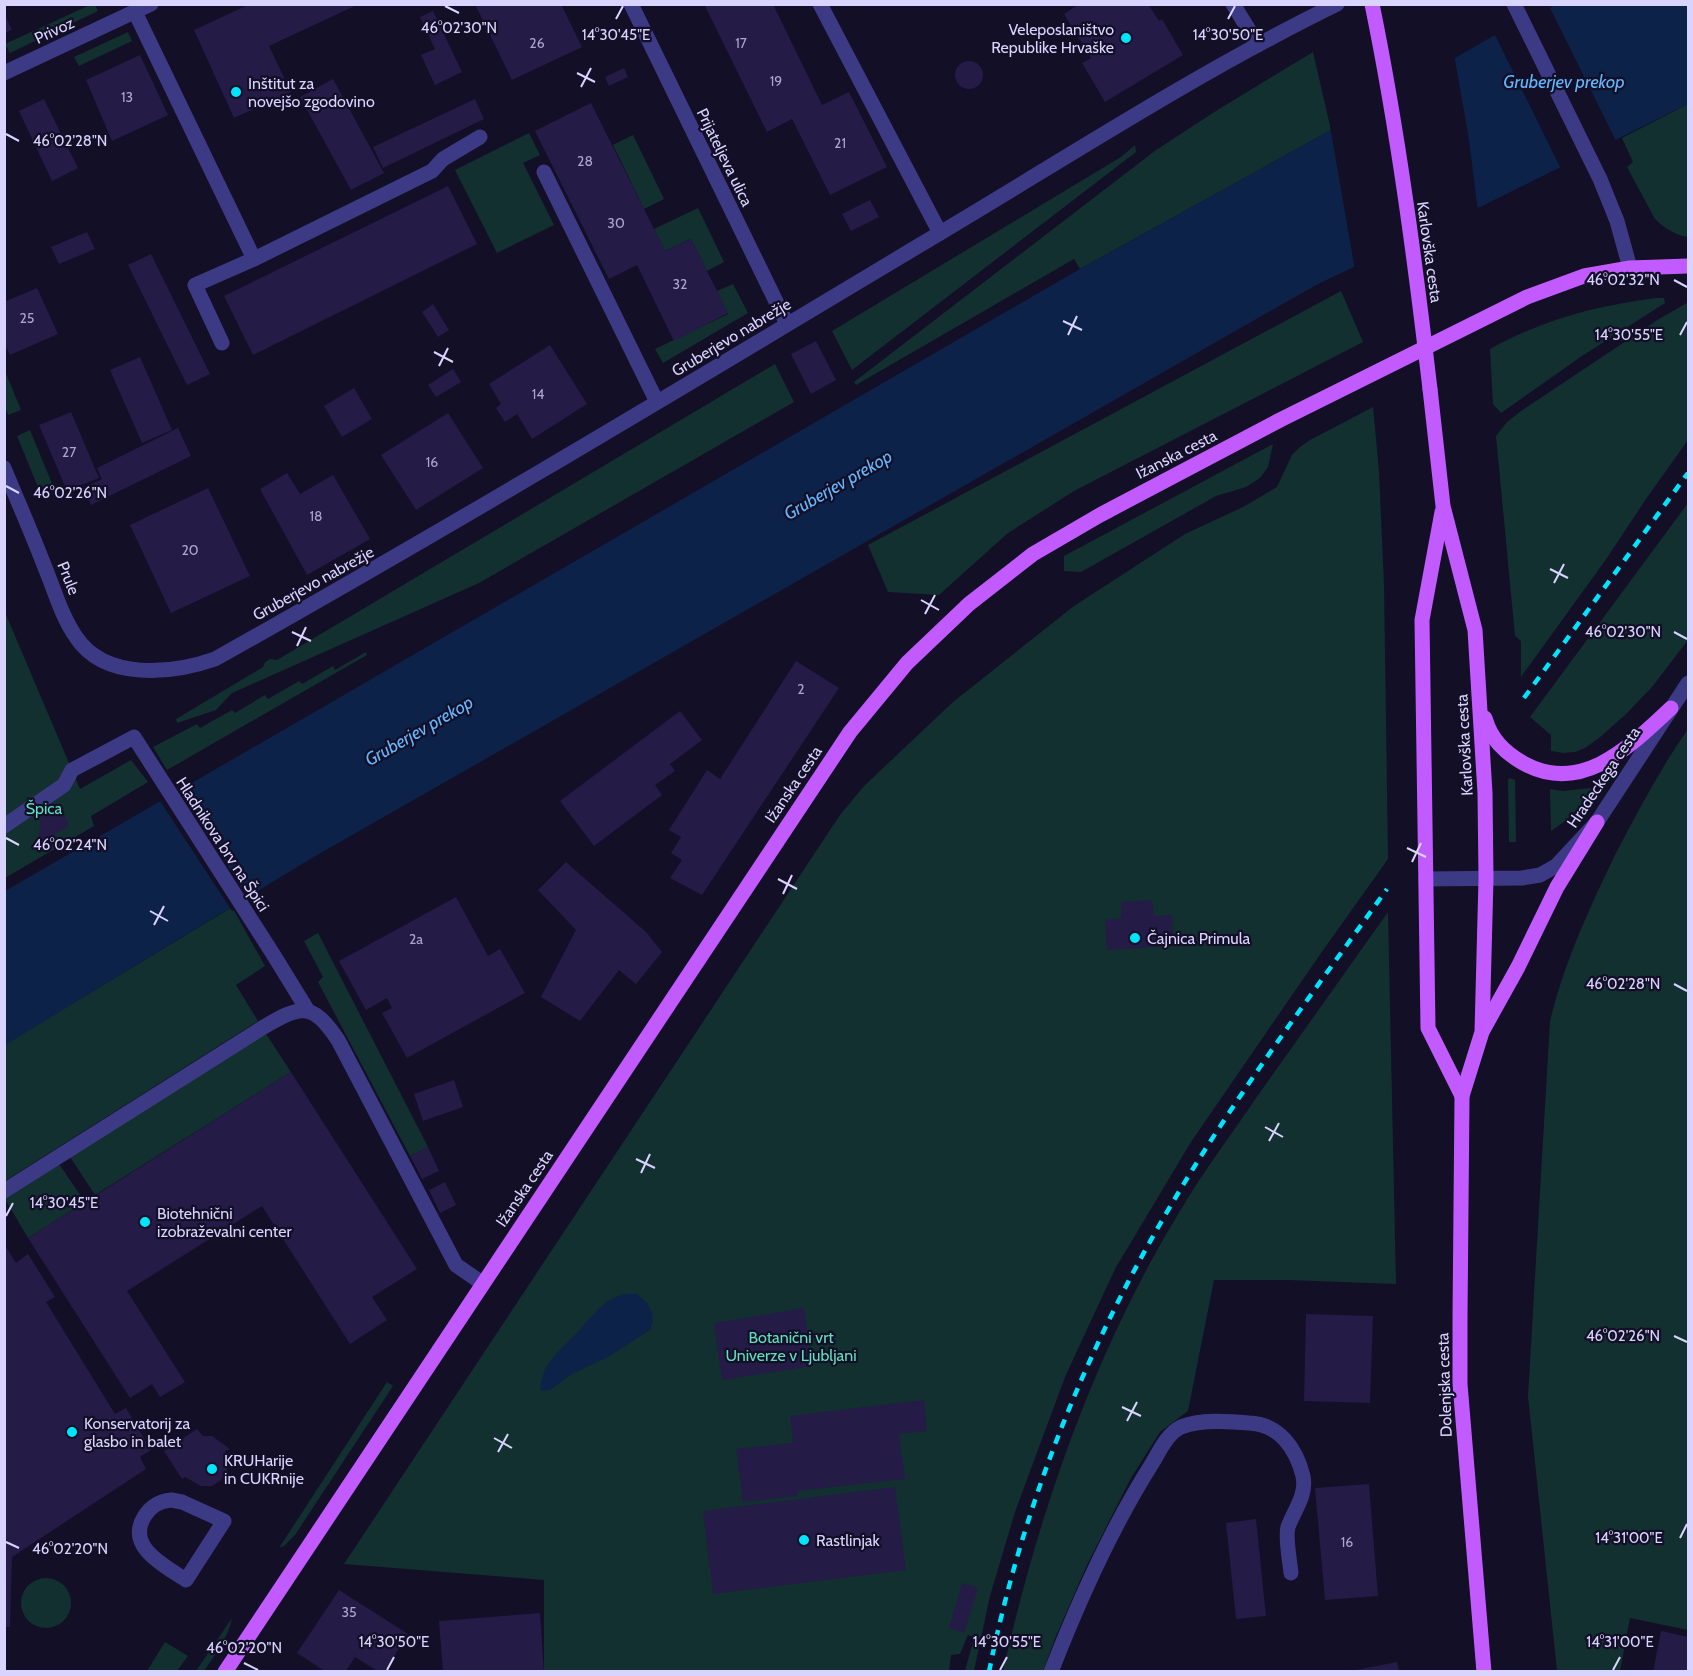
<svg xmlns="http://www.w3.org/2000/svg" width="1693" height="1676" font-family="Cabin,sans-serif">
<rect width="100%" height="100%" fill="#130f26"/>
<!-- green -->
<g fill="#12302f">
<polygon points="92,4 95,5 98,11 10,53 5,44"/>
<polygon points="128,32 132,41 79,66 74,57"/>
<polygon points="1313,52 1331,130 1080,269 1074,259 856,385 854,382 1156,150 1219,109"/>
<path d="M1688,104V237C1677,236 1664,228 1655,219L1627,167L1633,162L1622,138Z"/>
<polygon points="529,133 540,155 523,163 554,225 497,253 455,170"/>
<polygon points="633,135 664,199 644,209 613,145"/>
<polygon points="1135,145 1136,152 852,370 832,331 1121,157"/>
<polygon points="698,208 724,262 707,271 691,239 665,251 654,229"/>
<polygon points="733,284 748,313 663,363 655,349 728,314 717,291"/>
<polygon points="1341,291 1363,342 1074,491 1008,533 939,595 888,592 868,545"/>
<path d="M1656,298H1664L1665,303L1582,356L1501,413L1493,404L1490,349C1544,319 1595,306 1656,298Z"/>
<polygon points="1687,303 1688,440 1646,499 1607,558 1521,677 1521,641 1515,636 1496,436 1507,422 1521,411 1659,319"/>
<polygon points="775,364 794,402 479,583 232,693 216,710 177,723 176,719 263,667 265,662 270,659 277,660"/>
<polygon points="5,371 21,410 8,415 5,406"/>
<polygon points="1373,407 1379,471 1384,585 1388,859 1319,956 1191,1142 1115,1269 1065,1377 1015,1512 990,1596 974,1671 965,1671 974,1638 968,1635 960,1654 951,1655 949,1671 544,1671 544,1580 344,1564 840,815 864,786 953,702 1074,606 1185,534 1243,507 1277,487 1292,455 1300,447 1310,440"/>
<polygon points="30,430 55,491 42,497 17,436"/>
<polygon points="1273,444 1268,467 1260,478 1246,487 1216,496 1081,572 1064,571 1064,556"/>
<polygon points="1688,503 1688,640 1652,687 1626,714 1599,738 1585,748 1575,752 1563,753 1551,751 1551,735 1530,717"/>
<polygon points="4,610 80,789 131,760 148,782 91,816 94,826 5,878"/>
<polygon points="366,652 367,655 167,770 153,747 197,724 200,728 232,710 235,713 265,695 268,699 299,681 302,684 333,666 335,670"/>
<path d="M1688,729V1630L1630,1618L1620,1671H1557L1528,1396L1550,1021C1564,963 1589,909 1615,855C1638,811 1660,769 1688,729Z"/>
<polygon points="1510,778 1515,780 1516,842 1509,842 1508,780"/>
<path d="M1591,788L1593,792C1581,808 1568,820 1551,831L1550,789L1563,791Z"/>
<polygon points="232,907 265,966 236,985 258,1021 5,1181 4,1045"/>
<path d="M1388,912L1396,1284L1288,1280H1214L1188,1411L1160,1432L1131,1478L1087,1565L1056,1636L1043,1671H1003C1039,1511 1094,1352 1180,1211C1203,1172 1231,1135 1256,1098C1300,1036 1344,974 1388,912Z"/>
<polygon points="318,933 428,1147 410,1156 318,982 323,977 304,941"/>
<polygon points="266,1034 291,1072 95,1195 70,1157"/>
<polygon points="59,1164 85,1202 28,1238 5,1199"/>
<polygon points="387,1382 393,1386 295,1535 284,1546 279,1548"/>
<circle cx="46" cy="1603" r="25"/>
<path d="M232,1618C228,1638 215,1655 204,1671H196Z"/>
<polygon points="165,1642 188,1656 177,1671 147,1671"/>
</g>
<!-- water -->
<g fill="#0c2248">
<polygon points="1546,5 1688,5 1688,104 1484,205 1316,285 312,858 5,1045 5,891 1080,269 1331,130"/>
<path d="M623,1294H637L646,1302L652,1312L653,1321L650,1330L608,1357L572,1374L550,1390L541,1391C538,1366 565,1345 580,1329C590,1319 598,1307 610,1300C614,1298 619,1296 623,1294Z"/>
</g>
<!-- pier -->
<g fill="#130f26">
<polygon points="1540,4 1555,5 1550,8 1617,143 1562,171 1495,35 1489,37 1488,35"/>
<polygon points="1454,54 1469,140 1478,212 1355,270 1330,126"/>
<polygon points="177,787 250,900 232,911 158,798"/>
</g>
<!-- building -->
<g fill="#241b47">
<polygon points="250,4 359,4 269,46 291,92 234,118 194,30"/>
<polygon points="475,4 561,4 582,47 512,80"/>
<polygon points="704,4 773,4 822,105 849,92 887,167 830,195 792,119 767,132"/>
<polygon points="1079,4 1148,4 1159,21 1162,19 1183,55 1105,102 1082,63 1091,58 1064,14"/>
<polygon points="433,11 462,72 435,85 421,55 435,49 420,17"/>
<polygon points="4,13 12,30 4,33"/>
<polygon points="140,55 168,115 112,141 86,80"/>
<circle cx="969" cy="75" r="14"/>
<polygon points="624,68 628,77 609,86 605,77"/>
<polygon points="333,79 384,173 351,190 300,97"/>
<polygon points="44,99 78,168 52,181 19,111"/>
<polygon points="475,99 484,119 383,168 373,147"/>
<polygon points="591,103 665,251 691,239 728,313 674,341 637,265 609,279 535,131"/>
<polygon points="448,186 477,244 253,355 224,296"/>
<polygon points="870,200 879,217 851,231 842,214"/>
<polygon points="87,232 95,249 59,264 51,247"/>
<polygon points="151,254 210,374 187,385 128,265"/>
<polygon points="37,288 58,334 10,355 4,343 4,302"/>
<polygon points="433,304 449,330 438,337 422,312"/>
<polygon points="816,341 836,380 811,394 791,354"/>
<polygon points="550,345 587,404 532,439 517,414 505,422 496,408 501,404 489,384"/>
<polygon points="140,357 172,430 142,443 110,370"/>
<polygon points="453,369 461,382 436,397 428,385"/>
<polygon points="354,388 372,419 342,437 324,406"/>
<polygon points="71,412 99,478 67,491 39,425"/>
<polygon points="448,413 483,468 416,510 381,455"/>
<polygon points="178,428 191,456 91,505 83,488 102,479 97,468"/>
<polygon points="287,473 300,494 333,475 370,539 307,575 260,489"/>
<polygon points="208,488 250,576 171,613 130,525"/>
<polygon points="796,661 839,688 702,895 670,878 682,860 671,853 681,837 669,830 707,770 720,779"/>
<polygon points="680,711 702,740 670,764 675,771 655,785 662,795 594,846 560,801"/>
<polygon points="60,803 69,826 38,844 41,814"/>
<polygon points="566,862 646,932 662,952 636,984 619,970 580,1021 541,997 576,930 538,890"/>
<polygon points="456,897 488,956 500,949 525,993 407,1058 382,1013 392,1008 387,998 366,1010 339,961"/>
<polygon points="1152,900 1154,916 1172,915 1174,946 1107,950 1105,920 1121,918 1121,902"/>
<polygon points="291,1072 417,1269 372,1297 387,1320 350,1344 262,1206 127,1291 185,1382 160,1397 152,1384 130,1398 28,1238"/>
<polygon points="454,1080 463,1107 423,1121 414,1094"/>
<polygon points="428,1147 439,1171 422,1179 410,1156"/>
<polygon points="445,1182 456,1205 440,1213 429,1190"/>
<polygon points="6,1247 16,1263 28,1254 55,1297 46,1302 115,1414 126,1408 151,1450 140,1457 146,1469 12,1557 10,1627 4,1627 4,1248"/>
<polygon points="804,1308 813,1366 722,1380 714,1323"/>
<polygon points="1306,1314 1373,1316 1370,1403 1304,1401"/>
<polygon points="924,1400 927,1431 899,1434 905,1479 797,1491 798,1496 743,1502 736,1449 793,1443 790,1416"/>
<polygon points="197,1429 203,1436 212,1436 230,1449 225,1451 229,1461 228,1468 221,1480 212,1486 201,1486 185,1477 182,1479 164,1451"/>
<polygon points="1369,1484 1378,1596 1325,1600 1315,1488"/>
<polygon points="895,1487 906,1570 713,1594 703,1511"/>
<polygon points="1256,1519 1266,1616 1236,1619 1226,1523"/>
<polygon points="962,1583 978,1588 964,1633 949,1628"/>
<polygon points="339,1590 408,1634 384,1672 379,1672 355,1657 345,1672 326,1672 297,1653"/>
<polygon points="540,1613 544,1672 443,1672 439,1621"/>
<polygon points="1661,1631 1688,1637 1688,1672 1653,1672"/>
<polygon points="1397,1662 1399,1672 1356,1672 1356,1670"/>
</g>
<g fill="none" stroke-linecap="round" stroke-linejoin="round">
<!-- minor -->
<g stroke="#3d3a85" stroke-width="15">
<polyline points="631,4 787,324"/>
<polyline points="820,4 940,233"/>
<polyline points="1233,4 1258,45"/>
<polyline points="1514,4 1600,179 1617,221 1630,268"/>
<polyline points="135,12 254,259"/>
<polyline points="4,73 151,4"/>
<polyline points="544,172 657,402"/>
<polyline points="222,343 195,285 254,259 432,171 443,159 480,137"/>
<path d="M4,468C18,502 33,536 46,570C55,592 62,617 76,637C105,681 172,674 215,659C456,524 693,381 930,239C1065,159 1196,73 1337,4"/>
<polyline points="4,826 64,785 72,770 134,737 273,954 308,1011"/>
<polyline points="1426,879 1522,878 1540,875 1556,866 1597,822 1688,683"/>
<path d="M4,1191L262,1028C300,1006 311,1000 338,1040L456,1265L482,1283"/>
<path d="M171,1500L182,1502L224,1521L186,1580C165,1566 126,1547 144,1517C151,1506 159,1501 171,1500Z"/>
<path d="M1051,1672C1079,1600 1111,1528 1153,1462C1160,1450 1168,1433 1181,1427C1200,1419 1228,1421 1249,1423C1279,1424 1296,1448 1303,1476C1307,1496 1294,1510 1288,1527C1285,1537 1290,1562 1291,1573"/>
</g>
<!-- major -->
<g stroke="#c25bff" stroke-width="15">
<polyline points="1430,389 1443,506 1475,630 1485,793 1486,879 1482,1032 1462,1096 1460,1318 1460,1384 1484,1672"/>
<polyline points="1442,512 1422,620 1428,1028 1462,1096"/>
<path d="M1485,718C1491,739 1504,752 1523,763C1582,796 1630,746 1671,708"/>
<polyline points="1483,1030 1518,967 1557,887 1597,822"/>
<polyline points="225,1672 850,732 907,663 969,604 1033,554 1100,515 1280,420 1527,297 1584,276 1630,268 1688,266"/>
</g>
<!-- rail -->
<g stroke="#00e5ff" stroke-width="4.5" stroke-dasharray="9 8" stroke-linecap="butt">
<polyline points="1524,698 1688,473"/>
<path d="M989,1672C1020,1517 1078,1368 1156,1231C1224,1111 1307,1001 1387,889"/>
</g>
<!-- major-bridge -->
<path stroke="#c25bff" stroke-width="15" d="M1372,4C1398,131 1415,261 1430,389"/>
</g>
<!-- ticks -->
<path fill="none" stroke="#d9d4ff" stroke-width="2" d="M445,6L459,13M616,19L623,6M1228,19L1235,6M577,73L595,82M581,87L591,68M6,134L19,141M1674,280L1687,287M1063,321L1082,330M1068,335L1077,316M1680,335L1687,322M434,352L453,362M439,366L448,348M6,486L19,493M1550,569L1568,578M1554,583L1564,564M921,600L939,610M925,614L935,595M292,632L311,641M1674,632L1687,639M297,646L306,627M6,838L19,845M1407,848L1426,857M1412,862L1421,843M778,879L797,889M783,894L792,875M150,911L168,921M154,925L164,906M1674,984L1687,991M1265,1127L1283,1137M1269,1141L1279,1123M636,1159L655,1168M641,1173L650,1154M6,1216L13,1203M1674,1336L1687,1342M1122,1407L1141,1416M1127,1421L1137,1402M494,1438L512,1448M498,1452L508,1434M1680,1538L1687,1524M6,1542L19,1548M244,1663L258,1670M387,1670L394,1657M1000,1670L1007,1657M1613,1670L1620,1657"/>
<!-- markers -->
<g fill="#00e5ff" stroke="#130f26" stroke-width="2">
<circle cx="1126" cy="38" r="6"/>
<circle cx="236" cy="92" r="6"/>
<circle cx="1135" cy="938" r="6"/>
<circle cx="145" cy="1222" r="6"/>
<circle cx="72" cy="1432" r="6"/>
<circle cx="212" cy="1469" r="6"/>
<circle cx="804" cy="1540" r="6"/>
</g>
<g text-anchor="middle" stroke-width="4.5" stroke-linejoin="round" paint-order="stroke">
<!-- number labels -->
<g font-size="14" fill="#aca6d1">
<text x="537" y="48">26</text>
<text x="741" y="48">17</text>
<text x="776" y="86">19</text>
<text x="127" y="102">13</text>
<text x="840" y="148">21</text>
<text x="585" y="166">28</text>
<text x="616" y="228">30</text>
<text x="680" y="289">32</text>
<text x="27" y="323">25</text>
<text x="538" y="399">14</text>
<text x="69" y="457">27</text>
<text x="432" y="467">16</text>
<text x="316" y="521">18</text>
<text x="190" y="555">20</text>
<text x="801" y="694">2</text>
<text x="416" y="944">2a</text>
<text x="1347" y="1547">16</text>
<text x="349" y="1617">35</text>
</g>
<!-- poi labels -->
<g font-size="16" fill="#d9d4ff" stroke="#130f26" text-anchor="start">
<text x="1114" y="35" text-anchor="end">Veleposlaništvo<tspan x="1114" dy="18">Republike Hrvaške</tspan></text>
<text x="248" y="89">Inštitut za<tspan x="248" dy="18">novejšo zgodovino</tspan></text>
<text x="1147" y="944">Čajnica Primula</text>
<text x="157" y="1219">Biotehnični<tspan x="157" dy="18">izobraževalni center</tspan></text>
<text x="84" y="1429">Konservatorij za<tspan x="84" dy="18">glasbo in balet</tspan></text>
<text x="224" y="1466">KRUHarije<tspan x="224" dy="18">in CUKRnije</tspan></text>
<text x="816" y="1546">Rastlinjak</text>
</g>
<!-- street labels -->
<g font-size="16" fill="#d9d4ff" stroke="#130f26">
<text transform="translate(54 30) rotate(-25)" y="6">Privoz</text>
<text transform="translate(725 157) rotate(64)" y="6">Prijateljeva ulica</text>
<text transform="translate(1430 252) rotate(82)" y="6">Karlovška cesta</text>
<text transform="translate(731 337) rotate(-31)" y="6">Gruberjevo nabrežje</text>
<text transform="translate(1176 454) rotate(-27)" y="6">Ižanska cesta</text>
<text transform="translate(69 578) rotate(68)" y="6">Prule</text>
<text transform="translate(313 583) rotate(-29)" y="6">Gruberjevo nabrežje</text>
<text transform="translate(1464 745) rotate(-93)" y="6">Karlovška cesta</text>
<text transform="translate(1603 777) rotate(-56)" y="6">Hradeckega cesta</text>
<text transform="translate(793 784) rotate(-56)" y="6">Ižanska cesta</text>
<text transform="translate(223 844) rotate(57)" y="6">Hladnikova brv na Špici</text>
<text transform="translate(524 1188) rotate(-56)" y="6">Ižanska cesta</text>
<text transform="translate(1444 1385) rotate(-92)" y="6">Dolenjska cesta</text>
</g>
<!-- park labels -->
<g font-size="16" fill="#5fe0c0" stroke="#130f26">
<text x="44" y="814">Špica</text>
<text x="791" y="1343">Botanični vrt<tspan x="791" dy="18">Univerze v Ljubljani</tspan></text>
</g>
<!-- water labels -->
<g font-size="18" font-style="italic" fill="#62b6ff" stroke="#130f26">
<text x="1564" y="88">Gruberjev prekop</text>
<text transform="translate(838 485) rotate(-30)" y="6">Gruberjev prekop</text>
<text transform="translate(419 731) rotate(-30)" y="6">Gruberjev prekop</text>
</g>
</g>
<g font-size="15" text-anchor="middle" fill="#d9d4ff" stroke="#130f26" stroke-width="4.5" stroke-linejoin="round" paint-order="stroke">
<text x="459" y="33">46°02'30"N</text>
<text x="616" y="40">14°30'45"E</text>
<text x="1228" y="40">14°30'50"E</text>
<text x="70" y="146">46°02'28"N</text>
<text x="1623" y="285">46°02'32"N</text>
<text x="1629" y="340">14°30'55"E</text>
<text x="70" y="498">46°02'26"N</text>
<text x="1623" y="637">46°02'30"N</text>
<text x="70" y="850">46°02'24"N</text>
<text x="1623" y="989">46°02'28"N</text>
<text x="64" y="1208">14°30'45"E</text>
<text x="1623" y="1341">46°02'26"N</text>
<text x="1629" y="1543">14°31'00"E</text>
<text x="70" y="1554">46°02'20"N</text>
<text x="394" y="1647">14°30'50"E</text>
<text x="1007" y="1647">14°30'55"E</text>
<text x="1620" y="1647">14°31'00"E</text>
<text x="244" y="1653">46°02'20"N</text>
</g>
<!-- border -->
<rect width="1693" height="1676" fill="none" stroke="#d9d4ff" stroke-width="12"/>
</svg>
